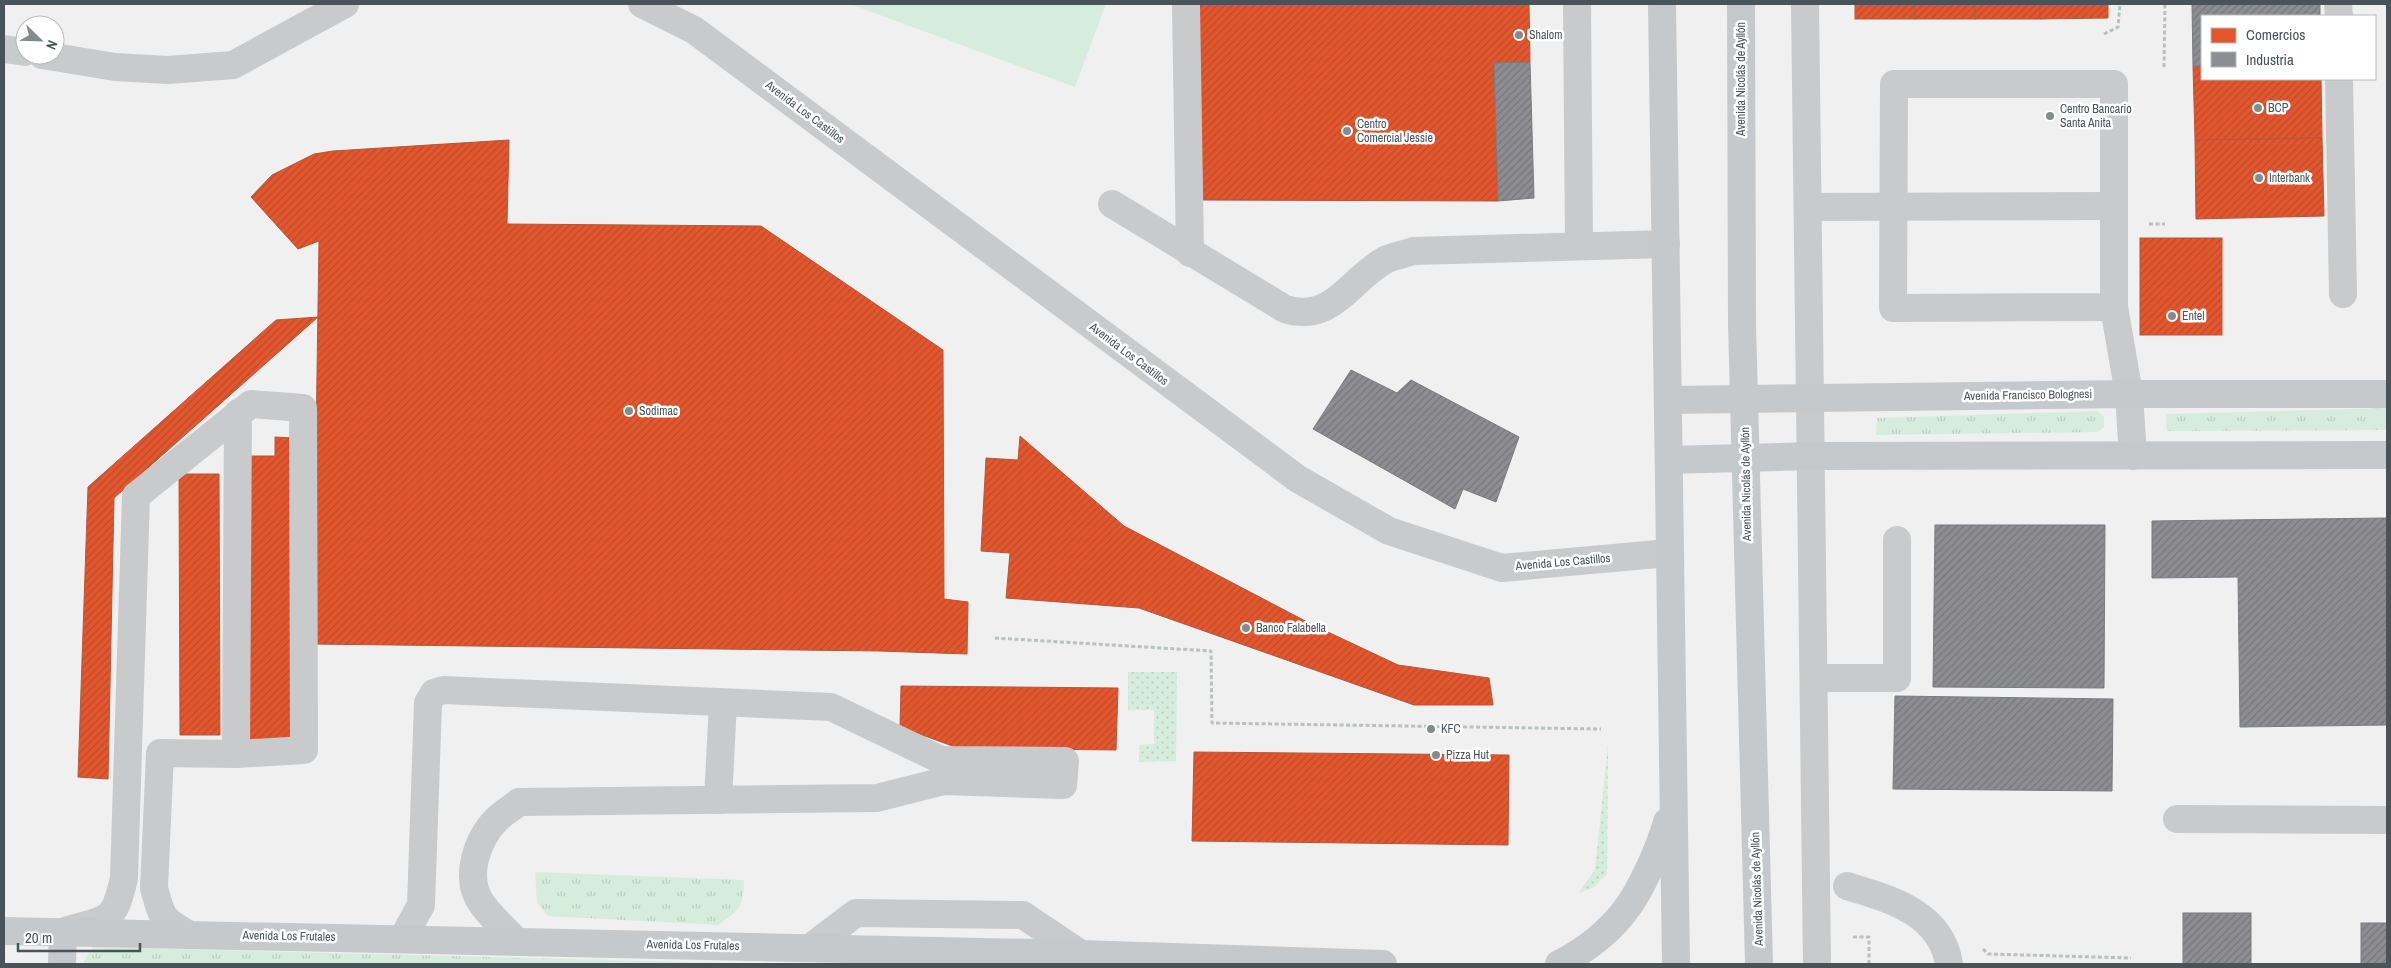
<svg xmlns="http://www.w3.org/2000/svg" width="2391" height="968" font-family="'Archivo Narrow',sans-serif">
<defs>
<pattern id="grass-tufts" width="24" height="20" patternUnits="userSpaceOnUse" patternTransform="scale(1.25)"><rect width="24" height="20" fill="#d6eddd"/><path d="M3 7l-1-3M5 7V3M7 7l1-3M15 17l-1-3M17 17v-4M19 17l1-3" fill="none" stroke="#b9cdc0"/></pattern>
<pattern id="garden-dots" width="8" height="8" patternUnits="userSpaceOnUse" patternTransform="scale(1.25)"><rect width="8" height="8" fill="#d6eddd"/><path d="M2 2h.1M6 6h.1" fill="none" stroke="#b9cdc0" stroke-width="1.8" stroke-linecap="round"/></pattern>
<pattern id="shops-hatch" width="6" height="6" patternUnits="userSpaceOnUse" patternTransform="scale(1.25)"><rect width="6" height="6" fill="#e4572e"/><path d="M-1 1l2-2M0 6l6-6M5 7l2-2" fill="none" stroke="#bb4b2a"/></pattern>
<pattern id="industry-hatch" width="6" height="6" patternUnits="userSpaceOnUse" patternTransform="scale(1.25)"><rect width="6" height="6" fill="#8d8d92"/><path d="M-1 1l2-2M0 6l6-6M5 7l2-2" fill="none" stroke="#75767a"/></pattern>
</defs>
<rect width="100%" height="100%" fill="#f0f0f0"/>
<!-- grass -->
<g fill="url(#grass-tufts)">
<polygon points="2387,408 2387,430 2167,431 2166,414"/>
<polygon points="2097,411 2104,417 2104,427 2098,432 1876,435 1877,418"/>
<path d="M535,872L744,880C743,907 740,910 718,925L548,916L537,903Z"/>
<polygon points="93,947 764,964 82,964"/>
</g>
<!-- park -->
<polygon fill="#d6eddd" points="850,4 1106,4 1075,87"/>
<!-- garden -->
<g fill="url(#garden-dots)">
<polygon points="1128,672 1177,672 1176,761 1139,762 1139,745 1154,744 1154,710 1128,710"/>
<polygon points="1608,745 1607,874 1593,888 1578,893 1595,870"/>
</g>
<!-- shops -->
<g fill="url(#shops-hatch)" stroke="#b6563b">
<polygon points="1197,4 1529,4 1530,62 1494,63 1498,201 1198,200"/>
<rect x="1855" y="4" width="60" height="15"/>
<rect x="1915" y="4" width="60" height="15"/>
<rect x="1975" y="4" width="65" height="15"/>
<polygon points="2040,4 2108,4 2108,18 2040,19"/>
<polygon points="2193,66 2202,66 2202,79 2321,79 2322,138 2195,140"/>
<polygon points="2322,138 2324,216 2196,219 2195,140"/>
<polygon points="509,140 507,224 761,226 943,350 944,599 968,602 967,654 879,651 313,644 319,241 298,249 251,197 272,175 314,154 333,151"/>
<rect x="2140" y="238" width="82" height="97"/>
<polygon points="318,317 114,498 108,779 78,777 88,487 276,320"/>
<polygon points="1020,436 1124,526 1313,625 1398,665 1489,678 1493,705 1414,705 1139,608 1006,598 1010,553 981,551 986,458 1018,460"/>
<polygon points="275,437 294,438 290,740 246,740 250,456 275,456"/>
<polygon points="179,474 219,474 220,735 180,735"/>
<polygon points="901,686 1118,688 1116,750 958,748 900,727"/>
<polygon points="1194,752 1509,755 1508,845 1192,841"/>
</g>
<!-- industry -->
<g fill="url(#industry-hatch)" stroke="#797c81">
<polygon points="2192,4 2320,4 2320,16 2202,16 2202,66 2193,66"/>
<polygon points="1530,62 1534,198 1498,201 1494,63"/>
<polygon points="1351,370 1397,393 1411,380 1519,437 1496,502 1463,489 1455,509 1313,429"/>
<polygon points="2387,518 2387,725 2240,727 2238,577 2152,578 2152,521"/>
<polygon points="1935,525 2105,525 2104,688 1933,687"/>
<polygon points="1895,696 2113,699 2112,791 1893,789"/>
<rect x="2183" y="913" width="68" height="51"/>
<rect x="2361" y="923" width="26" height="41"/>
</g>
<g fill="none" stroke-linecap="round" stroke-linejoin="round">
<!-- path -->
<g stroke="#b8c1bd" stroke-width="3" stroke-dasharray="4 2.5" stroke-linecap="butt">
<polyline points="2104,34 2118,27 2120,4"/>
<polyline points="2164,67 2165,4"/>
<polyline points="2149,224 2165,224"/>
<polyline points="995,638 1211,651 1212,723 1601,729"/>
<polyline points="1853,937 1869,937 1869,964"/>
<polyline points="1983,949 1988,954 2131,958"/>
</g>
<!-- minor -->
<g stroke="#c8cacb" stroke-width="28">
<polyline points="642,4 694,30 1298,479 1389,531 1502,568 1669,553"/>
<polyline points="1186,4 1190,253"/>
<polyline points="1577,4 1579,246"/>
<polyline points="1805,4 1817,964"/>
<polyline points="2338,4 2339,16"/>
<polyline points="4,49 25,52"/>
<polyline points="42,55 115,67 168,70 233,65 345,4"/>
<polyline points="2339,79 2343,294"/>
<polygon points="1894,84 2114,84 2114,307 1893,308"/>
<path d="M1112,204L1285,309C1334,324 1350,278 1387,259C1395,256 1405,254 1413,251L1666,244"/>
<polyline points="1809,207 2114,206"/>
<polyline points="2114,307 2129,394 2133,456"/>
<polyline points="1814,678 1897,678 1897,540"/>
<polyline points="236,754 238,413"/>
<polyline points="718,800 723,703"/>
<polyline points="2177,819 2387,820"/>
<path d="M1847,886C1890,899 1941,913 1949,964"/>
<path d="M68,930C109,918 114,923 124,878L136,496L251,404L303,408L304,750L236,754L160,753L154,888C162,917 161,919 188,934"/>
<path d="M403,938L421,905L428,703L434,693L444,690L831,707L941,760L1065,761L1063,785L944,781L877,798L519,802C512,808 504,812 497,819C477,839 463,878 482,904C491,917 505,929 516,941"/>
<polyline points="810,948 856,913 1023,915 1081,954"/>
</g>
<!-- major -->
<g stroke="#c6c9cb" stroke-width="28">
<polyline points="1662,4 1676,964"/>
<polyline points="1741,4 1742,324 1759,964"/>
<polyline points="1668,400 2129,394 2387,394"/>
<polyline points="1669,460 1813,456 2387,455"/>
<polyline points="4,931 1081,954 1383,964"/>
<polyline points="62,964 63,932"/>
<path d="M1559,964C1583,952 1608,933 1624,912C1641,891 1660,847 1667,822"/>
</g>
</g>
<!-- markers -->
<g fill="#838b8e" stroke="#fff" stroke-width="2">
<circle cx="1519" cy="35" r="5"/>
<circle cx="2258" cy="108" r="5"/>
<circle cx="2050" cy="116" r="5"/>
<circle cx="1347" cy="131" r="5"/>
<circle cx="2259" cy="178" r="5"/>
<circle cx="2172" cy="316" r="5"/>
<circle cx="629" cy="411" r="5"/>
<circle cx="1246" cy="628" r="5"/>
<circle cx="1431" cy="729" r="5"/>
<circle cx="1436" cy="755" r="5"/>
</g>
<g text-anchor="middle" stroke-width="5" stroke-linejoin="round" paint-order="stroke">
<!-- poi labels -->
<g font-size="12" fill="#49545a" stroke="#fff" text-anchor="start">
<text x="1529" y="39">Shalom</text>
<text x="2268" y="112">BCP</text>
<text x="2060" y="113">Centro Bancario<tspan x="2060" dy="14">Santa Anita</tspan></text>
<text x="1357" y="128">Centro<tspan x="1357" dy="14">Comercial Jessie</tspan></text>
<text x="2269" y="182">Interbank</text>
<text x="2182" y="320">Entel</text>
<text x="639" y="415">Sodimac</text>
<text x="1256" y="632">Banco Falabella</text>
<text x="1441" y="733">KFC</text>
<text x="1446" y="759">Pizza Hut</text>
</g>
<!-- street labels -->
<g font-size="12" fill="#49545a" stroke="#fff">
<text transform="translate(1741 79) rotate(-90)" y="4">Avenida Nicolás de Ayllón</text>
<text transform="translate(805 112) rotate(37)" y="4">Avenida Los Castillos</text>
<text transform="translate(1129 354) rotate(37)" y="4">Avenida Los Castillos</text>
<text transform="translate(2028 395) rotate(-1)" y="4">Avenida Francisco Bolognesi</text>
<text transform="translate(1746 484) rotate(-91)" y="4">Avenida Nicolás de Ayllón</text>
<text transform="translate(1563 562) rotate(-5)" y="4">Avenida Los Castillos</text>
<text transform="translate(1757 889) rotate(-92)" y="4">Avenida Nicolás de Ayllón</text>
<text transform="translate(289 936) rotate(1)" y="4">Avenida Los Frutales</text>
<text transform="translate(693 945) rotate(1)" y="4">Avenida Los Frutales</text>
</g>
</g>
<!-- border -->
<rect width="2391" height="968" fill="none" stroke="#49545a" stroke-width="10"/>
<!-- legend -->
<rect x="2201" y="15" width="175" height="65" fill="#ffffff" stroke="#b6bbbd"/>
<rect x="2211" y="28" width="25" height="15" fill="#e4572e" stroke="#b6bbbd"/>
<text x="2246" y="40" font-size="15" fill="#49545a">Comercios</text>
<rect x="2211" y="52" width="25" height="15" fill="#8d8d92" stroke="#b6bbbd"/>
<text x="2246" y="65" font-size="15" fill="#49545a">Industria</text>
<!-- north arrow -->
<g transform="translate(40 40) rotate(113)"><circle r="24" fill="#ffffff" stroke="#b6bbbd"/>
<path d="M0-4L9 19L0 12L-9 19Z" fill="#838b8e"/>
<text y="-8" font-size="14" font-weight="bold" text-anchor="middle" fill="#49545a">N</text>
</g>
<!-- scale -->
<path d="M18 943v8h122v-8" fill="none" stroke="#49545a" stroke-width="2.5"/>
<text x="25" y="943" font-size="15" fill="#49545a" stroke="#ffffff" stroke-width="4" paint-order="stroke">20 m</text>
</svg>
